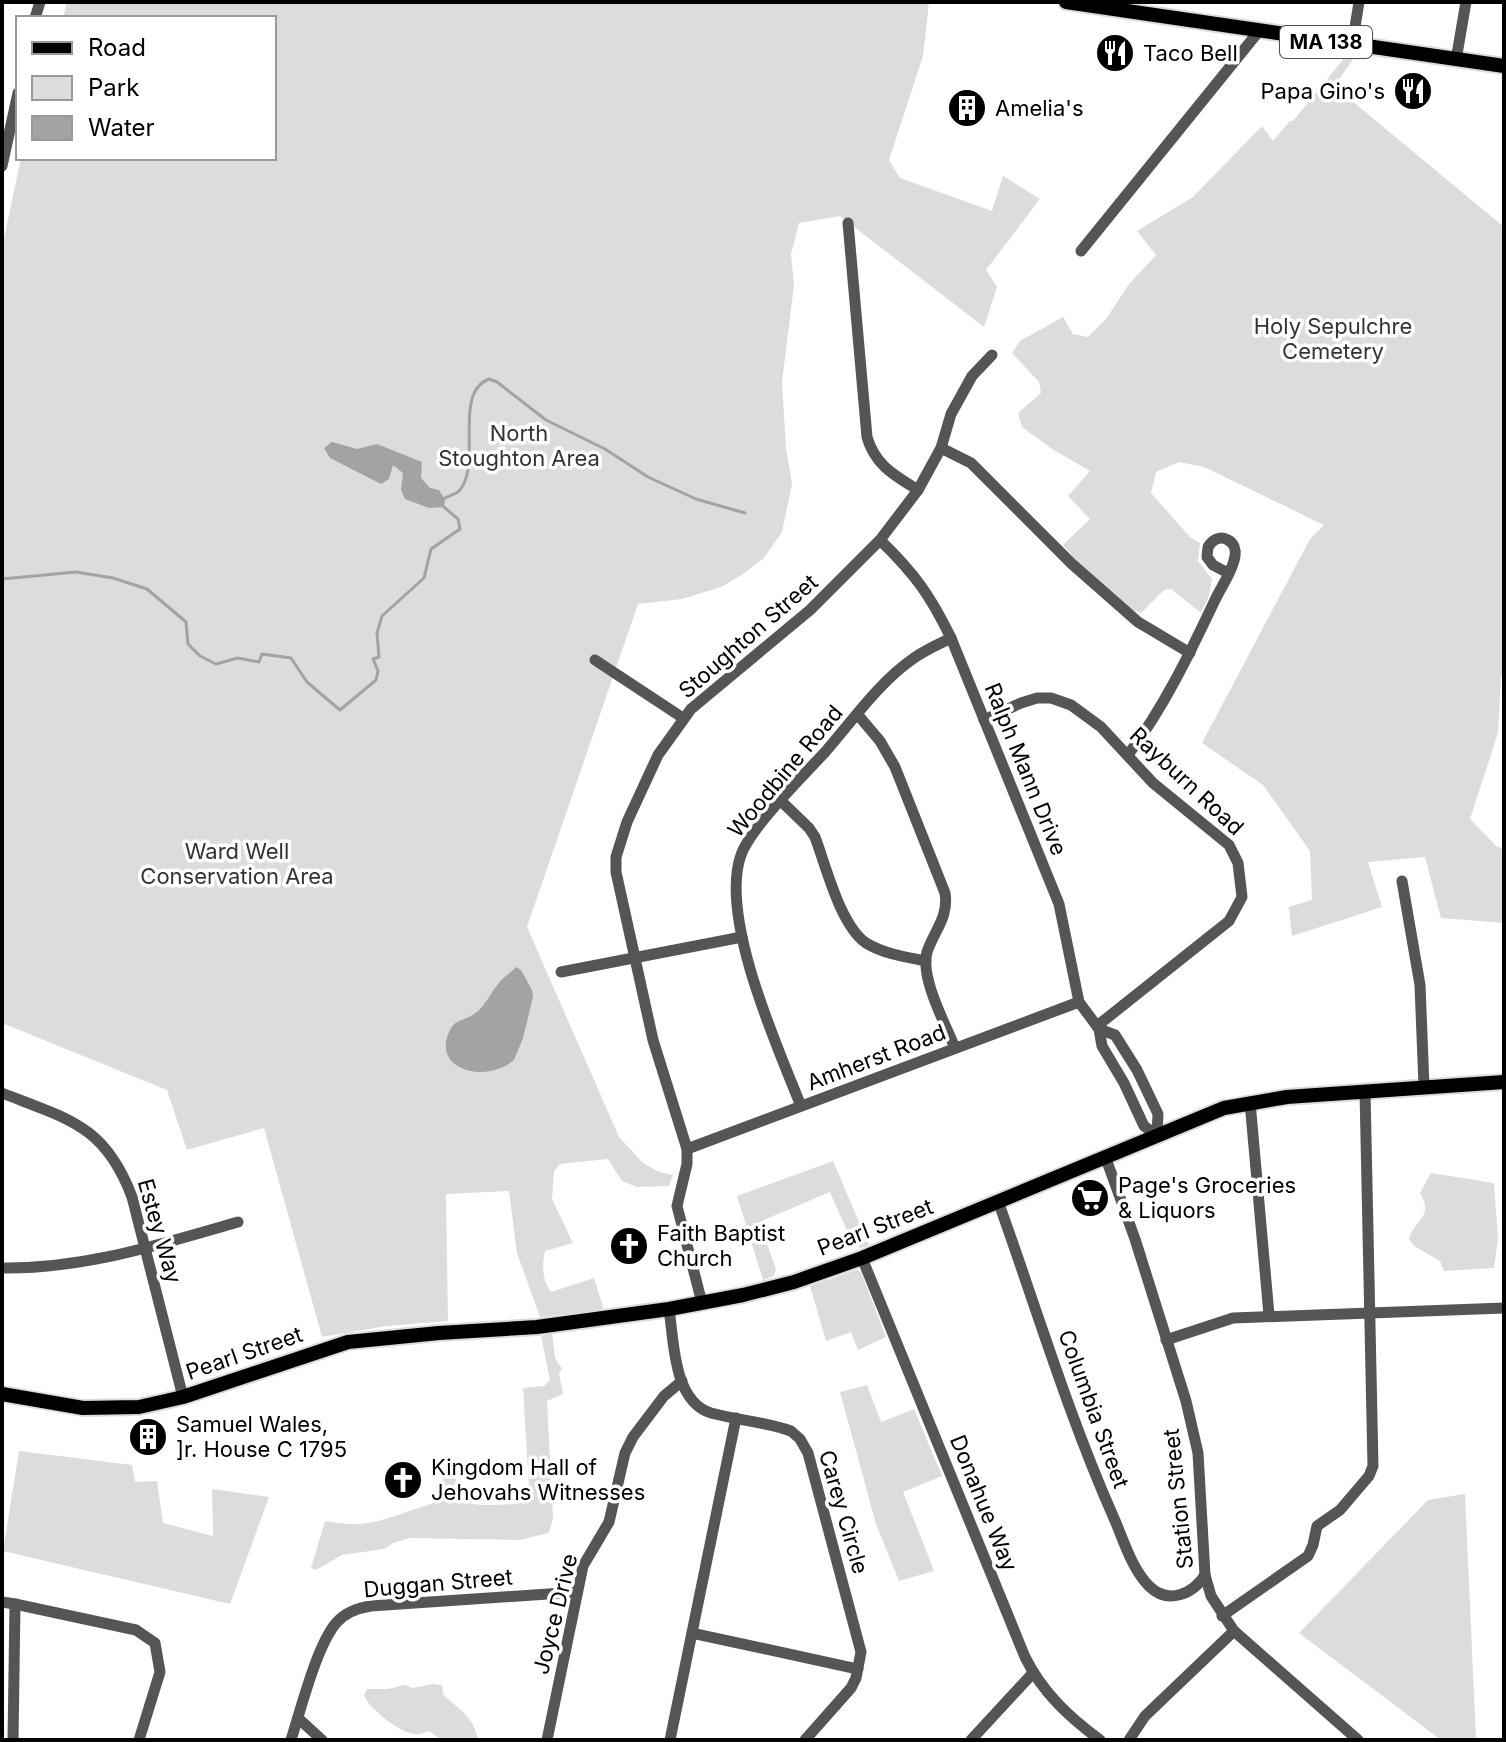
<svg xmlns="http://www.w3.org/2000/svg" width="1506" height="1742" font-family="Inter,sans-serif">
<rect width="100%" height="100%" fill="#fff"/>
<!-- green -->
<g fill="#dcdcdc">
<path d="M67,2H929L923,56L889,160L900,178L992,211L1003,176L1040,199L986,270L997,287L984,327L840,216L799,223L791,254L794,285L782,382L786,448L792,484L782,532L764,558L743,574L721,587L682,599L638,604L527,927L619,1137L643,1163L659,1172L673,1175L669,1186L637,1187L622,1181L608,1159L560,1164L554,1171L552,1199L573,1243L545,1251C542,1265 542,1281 551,1292L594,1278L603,1307L601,1310L540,1317L517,1253L509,1191L446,1194L448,1321L387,1326L322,1337L264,1128L187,1150L167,1090L2,1023V248L21,158H274V18H63Z"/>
<polygon points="1345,57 1354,58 1334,86 1504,227 1504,676 1501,676 1498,733 1470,819 1496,846 1504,849 1504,923 1441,918 1425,857 1368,862 1382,907 1292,936 1289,907 1312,900 1310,851 1263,785 1202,743 1310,539 1324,525 1204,467 1179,462 1156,472 1151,493 1190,537 1200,543 1198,561 1212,579 1209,596 1201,613 1171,589 1164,590 1141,613 1132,610 1083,568 1063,545 1090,519 1068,496 1090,471 1052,449 1022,427 1018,413 1041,393 1039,382 1012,353 1020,341 1063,317 1073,334 1088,337 1106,319 1129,284 1156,255 1137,231 1193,197 1262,126 1273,141 1290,121 1293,121"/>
<polygon points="833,1161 869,1245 860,1248 849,1235 830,1192 759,1222 776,1269 774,1276 763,1280 737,1196"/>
<path d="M1431,1173L1494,1183L1498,1239L1494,1268L1444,1271L1440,1261L1414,1246L1409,1239C1416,1218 1434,1217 1420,1193Z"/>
<polygon points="857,1270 861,1272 886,1337 858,1350 851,1332 826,1341 810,1286"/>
<path d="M552,1333L555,1358L562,1369L559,1373L563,1394L547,1401L553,1518L549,1533L520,1540L410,1538L395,1542L384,1549L342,1555L316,1570L311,1568L325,1521C374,1531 393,1514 438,1502C444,1492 439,1483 445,1473H455L459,1500C478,1508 497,1504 517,1504L525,1497L529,1486L523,1388L544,1386L550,1380L541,1336Z"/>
<polygon points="867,1385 881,1422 914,1409 942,1476 903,1492 934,1571 899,1581 876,1524 840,1392"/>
<polygon points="19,1451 132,1465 135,1482 157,1481 163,1523 213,1536 212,1489 269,1497 230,1604 3,1551"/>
<polygon points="1465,1494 1476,1740 1441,1740 1299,1633 1428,1500"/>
<path d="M433,1684L442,1685L443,1694C459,1710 474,1716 478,1740H442L428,1731C423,1733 420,1735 415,1734C401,1734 368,1708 364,1695L367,1689H388L404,1685L413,1688Z"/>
</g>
<!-- water -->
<g fill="#a3a3a3">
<polygon points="332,442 357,449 377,444 422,462 421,478 430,488 439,490 445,500 444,507 429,508 405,499 401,490 403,473 393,465 389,479 381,484 330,458 324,448"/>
<path d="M516,967L521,970L532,990L533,997L523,1038L514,1060C485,1085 430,1069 450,1030C454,1021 461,1021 469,1017C484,1010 489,995 498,984C503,977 511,973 516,967Z"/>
</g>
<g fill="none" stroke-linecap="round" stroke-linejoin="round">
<!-- stream -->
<g stroke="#a3a3a3" stroke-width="3">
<path d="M443,499C447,496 455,495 459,491C483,465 452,393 489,379L497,382L546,420L605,449L648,477L696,499L745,513"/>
<polyline points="2,579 76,572 113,578 147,589 186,622 188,644 200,656 216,664 238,658 259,662 262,654 291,658 307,682 340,710 376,680 378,671 373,659 379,657 377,633 382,616 424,578 431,549 460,529 458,519 444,507"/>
</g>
<defs>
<g id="major">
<polyline points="1066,2 1504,66"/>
<polyline points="2,1394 83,1408 139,1407 183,1397 348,1342 439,1333 537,1327 669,1309 743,1295 794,1282 862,1258 1224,1108 1287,1097 1504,1082"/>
</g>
</defs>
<!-- major casing -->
<use href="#major" stroke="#dbdbdb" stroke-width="18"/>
<!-- minor -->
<g stroke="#555" stroke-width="11">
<polyline points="35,18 40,2"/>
<polyline points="1352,46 1359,2"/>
<polyline points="1456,60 1466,2"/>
<polyline points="2,166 18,93"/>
<path d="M848,223L867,437C875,465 894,475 918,490"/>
<polyline points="1081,251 1259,31"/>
<polyline points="941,448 971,463 1072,564 1138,622 1190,653"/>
<path d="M880,540C915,574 930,595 951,638L1059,904L1079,1002L1099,1029L1102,1046L1124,1083L1144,1126L1157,1135"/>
<polyline points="595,660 683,718"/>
<path d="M858,715L880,741L895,767L945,893C949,917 934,931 927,952C920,978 945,1023 955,1048"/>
<polyline points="984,720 1021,703 1037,698 1051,698 1071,705 1101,727 1153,783 1229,845 1238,863 1242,897 1229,921 1097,1026"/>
<path d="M1128,755C1164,707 1189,655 1215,600C1221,587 1233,571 1235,556C1236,550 1234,543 1228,540C1220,535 1212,540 1208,547L1207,557L1213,565L1228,573"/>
<path d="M781,801L809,828L815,837C826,866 840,925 866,943C884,954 906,957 926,961"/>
<polyline points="1402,881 1420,985 1424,1086"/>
<polyline points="561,972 742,937"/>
<polyline points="1099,1029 1115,1035 1137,1070 1158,1114 1157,1135"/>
<path d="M2,1093C68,1119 105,1125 132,1197L183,1397"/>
<polyline points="1250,1102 1269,1315"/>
<path d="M801,1106C777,1046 719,917 741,855C750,828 805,774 826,751C853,720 879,682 914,658C925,650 939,644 951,638"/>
<polyline points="687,1149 1079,1002"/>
<polyline points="1105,1156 1135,1239 1186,1401 1198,1453 1205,1575 1211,1596 1234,1631 1358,1740"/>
<path d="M998,1201C1036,1307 1068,1414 1113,1516C1123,1538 1131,1568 1149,1586C1168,1605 1193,1594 1205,1575"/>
<path d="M862,1258L1025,1657C1042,1692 1069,1717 1100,1740"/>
<path d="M2,1268C85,1269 158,1245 238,1222"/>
<polyline points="702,1303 677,1206 687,1164 687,1149 653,1040 616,872 616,857 627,822 658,755 691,709 810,610 880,540 918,490 941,448 951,414 972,376 992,355"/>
<path d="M669,1309C674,1341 673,1401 711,1413C737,1420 765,1422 791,1431L800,1439L808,1453L861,1652L856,1678L851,1688L805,1740"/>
<polyline points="1166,1340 1233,1318 1504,1308"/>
<polyline points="2,1602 15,1604"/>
<polyline points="1222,1616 1308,1556 1313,1545 1317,1526 1340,1510 1369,1476 1373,1466 1365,1091"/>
<polyline points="692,1633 858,1669"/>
<polyline points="298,1718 322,1740"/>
<polyline points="13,1740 15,1604 136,1630 155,1643 160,1672 139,1740"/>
<path d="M291,1740C301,1709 317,1644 337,1622C346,1612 358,1608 371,1606L577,1592"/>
<polyline points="547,1740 583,1566 609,1522 625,1453 633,1437 664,1396 682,1381"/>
<polyline points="670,1740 736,1418"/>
<polyline points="971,1740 1033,1673"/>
<polyline points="1129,1740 1145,1716 1234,1631"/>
</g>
<!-- major -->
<use href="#major" stroke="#000" stroke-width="14"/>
</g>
<!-- icons -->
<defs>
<symbol id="restaurant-disc" viewBox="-11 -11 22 22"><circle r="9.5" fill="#000" stroke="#fff"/><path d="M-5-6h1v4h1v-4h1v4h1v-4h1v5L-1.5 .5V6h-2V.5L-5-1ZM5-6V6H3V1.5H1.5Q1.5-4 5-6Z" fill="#fff"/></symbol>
<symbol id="building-disc" viewBox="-11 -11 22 22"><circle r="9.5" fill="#000" stroke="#fff"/><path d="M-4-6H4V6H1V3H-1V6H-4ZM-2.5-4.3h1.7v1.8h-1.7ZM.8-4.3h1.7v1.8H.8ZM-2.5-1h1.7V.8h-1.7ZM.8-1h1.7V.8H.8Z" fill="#fff"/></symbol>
<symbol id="supermarket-disc" viewBox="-11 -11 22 22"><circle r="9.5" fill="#000" stroke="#fff"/><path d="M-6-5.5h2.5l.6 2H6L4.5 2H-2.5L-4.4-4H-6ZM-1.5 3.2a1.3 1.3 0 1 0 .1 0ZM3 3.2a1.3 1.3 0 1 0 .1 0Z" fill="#fff"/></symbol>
<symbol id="church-disc" viewBox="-11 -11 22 22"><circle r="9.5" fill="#000" stroke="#fff"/><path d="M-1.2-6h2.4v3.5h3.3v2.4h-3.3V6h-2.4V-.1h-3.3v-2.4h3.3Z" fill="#fff"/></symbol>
</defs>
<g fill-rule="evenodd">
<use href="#restaurant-disc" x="1093" y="31" width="44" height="44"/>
<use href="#restaurant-disc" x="1391" y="69" width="44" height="44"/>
<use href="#building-disc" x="945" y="86" width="44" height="44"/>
<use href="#supermarket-disc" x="1068" y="1176" width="44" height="44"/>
<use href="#church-disc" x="607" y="1224" width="44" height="44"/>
<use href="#building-disc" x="126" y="1415" width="44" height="44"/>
<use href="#church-disc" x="381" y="1458" width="44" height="44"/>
</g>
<g text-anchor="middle" stroke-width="7" stroke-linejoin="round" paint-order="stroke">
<!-- shield labels -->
<rect fill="#fff" stroke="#4c4c4c" stroke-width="2" x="1280" y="26" width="92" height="32" rx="6"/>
<g font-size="20" font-weight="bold" fill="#000">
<text x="1326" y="49">MA 138</text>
</g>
<!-- poi labels -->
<g font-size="22" fill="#000" stroke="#fff" text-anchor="start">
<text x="1143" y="61">Taco Bell</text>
<text x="1385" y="99" text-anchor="end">Papa Gino's</text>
<text x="995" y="116">Amelia's</text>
<text x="1118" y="1193">Page's Groceries<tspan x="1118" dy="25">&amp; Liquors</tspan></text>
<text x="657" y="1241">Faith Baptist<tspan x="657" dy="25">Church</tspan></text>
<text x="176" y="1432">Samuel Wales,<tspan x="176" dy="25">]r. House C 1795</tspan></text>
<text x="431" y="1475">Kingdom Hall of<tspan x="431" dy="25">Jehovahs Witnesses</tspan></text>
</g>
<!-- park labels -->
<g font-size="22" fill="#333" stroke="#fff">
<text x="1333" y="334">Holy Sepulchre<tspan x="1333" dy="25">Cemetery</tspan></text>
<text x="519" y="441">North<tspan x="519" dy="25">Stoughton Area</tspan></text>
<text x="237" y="859">Ward Well<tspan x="237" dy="25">Conservation Area</tspan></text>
</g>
<!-- street labels -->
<g font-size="22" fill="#000" stroke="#fff">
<text transform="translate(748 636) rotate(-41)" y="8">Stoughton Street</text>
<text transform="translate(1026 769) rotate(68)" y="8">Ralph Mann Drive</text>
<text transform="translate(785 771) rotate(-50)" y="8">Woodbine Road</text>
<text transform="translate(1187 781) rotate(43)" y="8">Rayburn Road</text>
<text transform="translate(876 1057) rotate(-21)" y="8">Amherst Road</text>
<text transform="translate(875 1227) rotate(-21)" y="8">Pearl Street</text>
<text transform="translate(160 1231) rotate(74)" y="8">Estey Way</text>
<text transform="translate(244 1353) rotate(-19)" y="8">Pearl Street</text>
<text transform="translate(1094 1409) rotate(70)" y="8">Columbia Street</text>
<text transform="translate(1178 1499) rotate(-96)" y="8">Station Street</text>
<text transform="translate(984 1503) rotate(68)" y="8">Donahue Way</text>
<text transform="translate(844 1512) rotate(74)" y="8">Carey Circle</text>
<text transform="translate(438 1583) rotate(-5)" y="8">Duggan Street</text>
<text transform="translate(555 1614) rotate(-76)" y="8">Joyce Drive</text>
</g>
</g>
<!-- border -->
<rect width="1506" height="1742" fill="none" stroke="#000000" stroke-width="8"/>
<!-- legend -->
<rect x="16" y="16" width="260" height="144" fill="#ffffff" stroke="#999999" stroke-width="2"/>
<rect x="32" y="42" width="40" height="12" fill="#000000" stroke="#999999" stroke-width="2"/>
<text x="88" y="56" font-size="24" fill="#000000">Road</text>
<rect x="32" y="76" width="40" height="24" fill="#dcdcdc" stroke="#999999" stroke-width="2"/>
<text x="88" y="96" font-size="24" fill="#000000">Park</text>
<rect x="32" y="116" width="40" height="24" fill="#a3a3a3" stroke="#999999" stroke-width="2"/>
<text x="88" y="136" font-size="24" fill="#000000">Water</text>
</svg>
